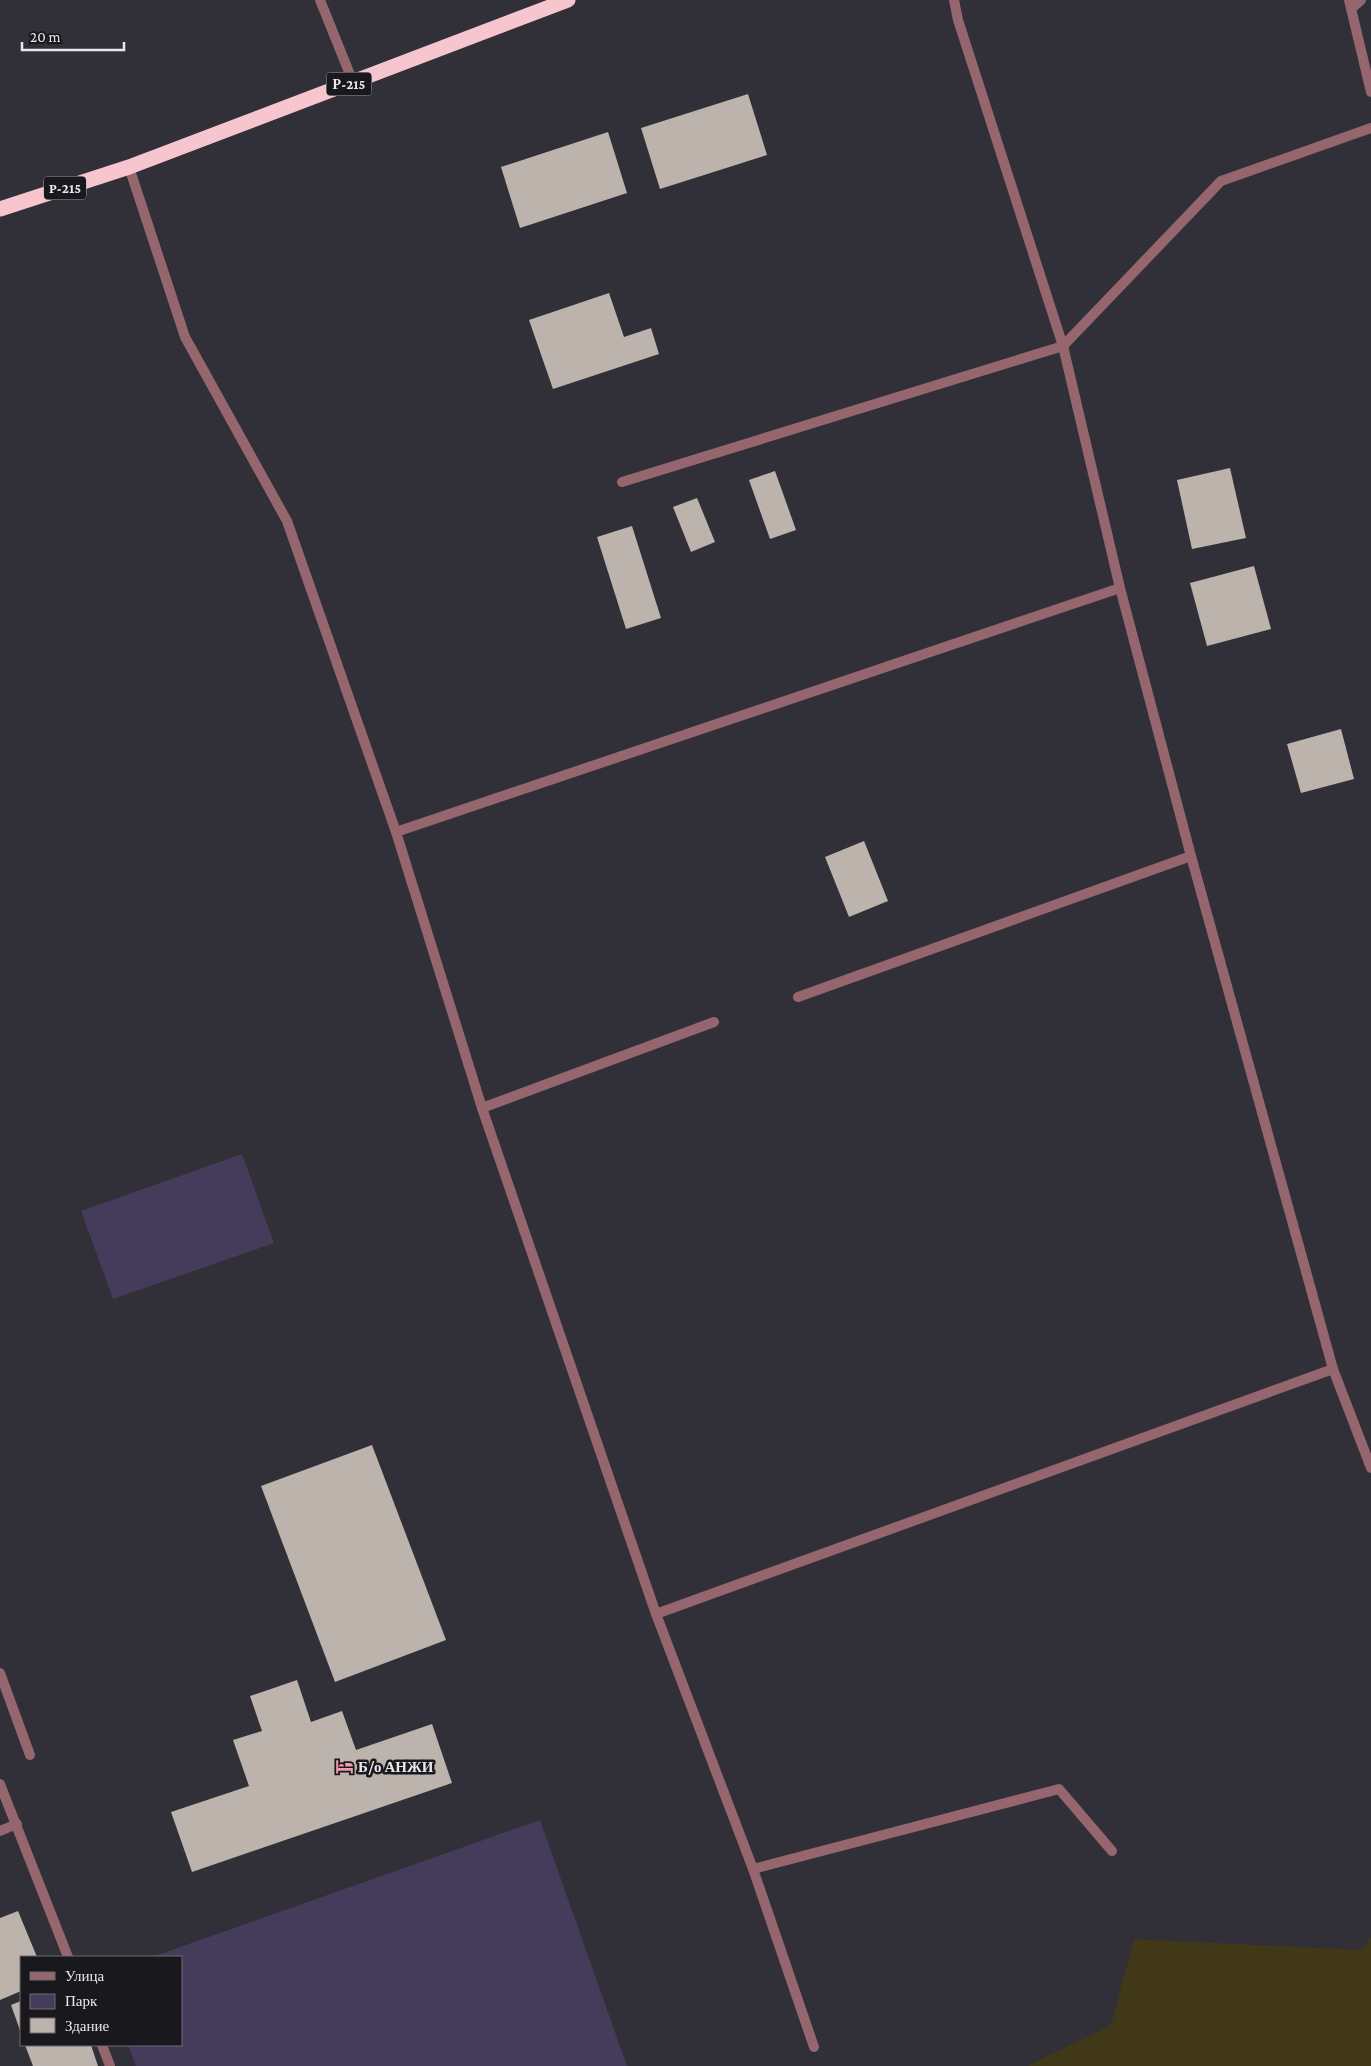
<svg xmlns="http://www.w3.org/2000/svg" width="1371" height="2066" font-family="'Crimson Pro',serif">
<rect width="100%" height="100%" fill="#312f37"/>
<!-- green -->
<g fill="#443c5a">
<polygon points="242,1154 274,1243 113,1299 81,1211"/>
<polygon points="540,1820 627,2066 136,2066 128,2045 181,2045 181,1957 152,1957"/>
</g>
<!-- sand -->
<polygon fill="#413818" points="1371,1936 1371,2066 1027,2066 1111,2025 1134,1939 1363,1950"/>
<!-- building -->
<g fill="#bcb4ac">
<polygon points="748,94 767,155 660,189 641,128"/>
<polygon points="608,132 627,193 520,228 501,167"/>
<polygon points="609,293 624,337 651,328 659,354 553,389 529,320"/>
<polygon points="1230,468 1246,538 1192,549 1177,480"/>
<polygon points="775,471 796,530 770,539 749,480"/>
<polygon points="697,498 715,542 691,552 673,507"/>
<polygon points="632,526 661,618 626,629 597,537"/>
<polygon points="1254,566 1271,629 1207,646 1190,583"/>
<polygon points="1341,729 1354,779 1301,793 1287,744"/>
<polygon points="864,841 888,901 849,917 825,857"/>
<polygon points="372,1445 446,1640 335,1682 261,1486"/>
<polygon points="297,1680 311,1722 342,1711 356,1750 432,1724 452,1783 192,1872 171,1812 249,1786 233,1740 262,1731 250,1696"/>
<polygon points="18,1911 37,1957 21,1957 21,1991 0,2000 0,1918"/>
<polygon points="21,2001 21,2033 11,2005"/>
<polygon points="25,2045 91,2045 98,2066 33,2066"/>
</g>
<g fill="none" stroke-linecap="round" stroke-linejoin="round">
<!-- lane -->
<g stroke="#96666f" stroke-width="10">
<polyline points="320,0 353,82"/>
<polyline points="1352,8 1361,0"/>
<polyline points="622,482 1063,346 1221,181 1371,128"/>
<polyline points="396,832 1120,588"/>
<polyline points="798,997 1191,856"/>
<polyline points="482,1108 714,1022"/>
<polyline points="656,1614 1333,1369"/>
<polyline points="0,1784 68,1957"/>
<polyline points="0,1831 17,1824"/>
<polyline points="753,1869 1059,1789 1112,1851"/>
<polyline points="102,2045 110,2066"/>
</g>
<!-- street -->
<g stroke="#96666f" stroke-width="10">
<polyline points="954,0 958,20 1063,346 1120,588 1191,856 1333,1369 1371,1468"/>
<polyline points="1349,0 1371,92"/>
<polyline points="129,167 185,337 287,521 396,832 482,1108 656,1614 753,1869 814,2047"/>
<polyline points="0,1673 30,1755"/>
</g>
<!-- highway -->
<polyline stroke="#f6c5ce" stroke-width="15" points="0,209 129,167 568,0"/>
</g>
<!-- icons -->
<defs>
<symbol id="hotel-bare" viewBox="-9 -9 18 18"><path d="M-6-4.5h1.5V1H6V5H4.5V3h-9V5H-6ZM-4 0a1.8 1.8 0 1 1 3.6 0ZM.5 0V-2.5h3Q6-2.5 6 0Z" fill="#f29aae" stroke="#19181c" stroke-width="2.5" paint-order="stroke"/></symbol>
</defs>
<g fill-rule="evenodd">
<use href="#hotel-bare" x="332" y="1754" width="25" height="25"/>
</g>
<g text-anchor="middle" stroke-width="5" stroke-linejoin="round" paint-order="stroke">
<!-- shield labels -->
<g fill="#19181c" stroke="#abaaae" stroke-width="1">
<rect x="326.5" y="72.5" width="45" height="23" rx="4"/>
<rect x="44" y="176.5" width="42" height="23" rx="4"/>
</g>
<g font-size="14" font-weight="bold" fill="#e9e8ed">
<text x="349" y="89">Р-215</text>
<text x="65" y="193">P-215</text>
</g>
<!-- poi labels -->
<g font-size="15" font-weight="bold" fill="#e9e8ed" stroke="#19181c" text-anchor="start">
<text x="358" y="1772">Б/о АНЖИ</text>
</g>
</g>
<!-- legend -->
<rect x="20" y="1956" width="162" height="90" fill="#19181c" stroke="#6c6b70"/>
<rect x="30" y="1972" width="25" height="8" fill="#96666f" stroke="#6c6b70"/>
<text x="65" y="1981" font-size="15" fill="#e9e8ed">Улица</text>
<rect x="30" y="1994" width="25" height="15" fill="#443c5a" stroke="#6c6b70"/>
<text x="65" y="2006" font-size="15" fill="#e9e8ed">Парк</text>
<rect x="30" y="2018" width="25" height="15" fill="#bcb4ac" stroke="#6c6b70"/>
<text x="65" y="2031" font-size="15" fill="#e9e8ed">Здание</text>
<!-- scale -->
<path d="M22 42v8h102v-8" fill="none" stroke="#e9e8ed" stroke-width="2.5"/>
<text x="30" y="42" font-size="15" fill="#e9e8ed" stroke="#19181c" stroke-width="4" paint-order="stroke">20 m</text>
</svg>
